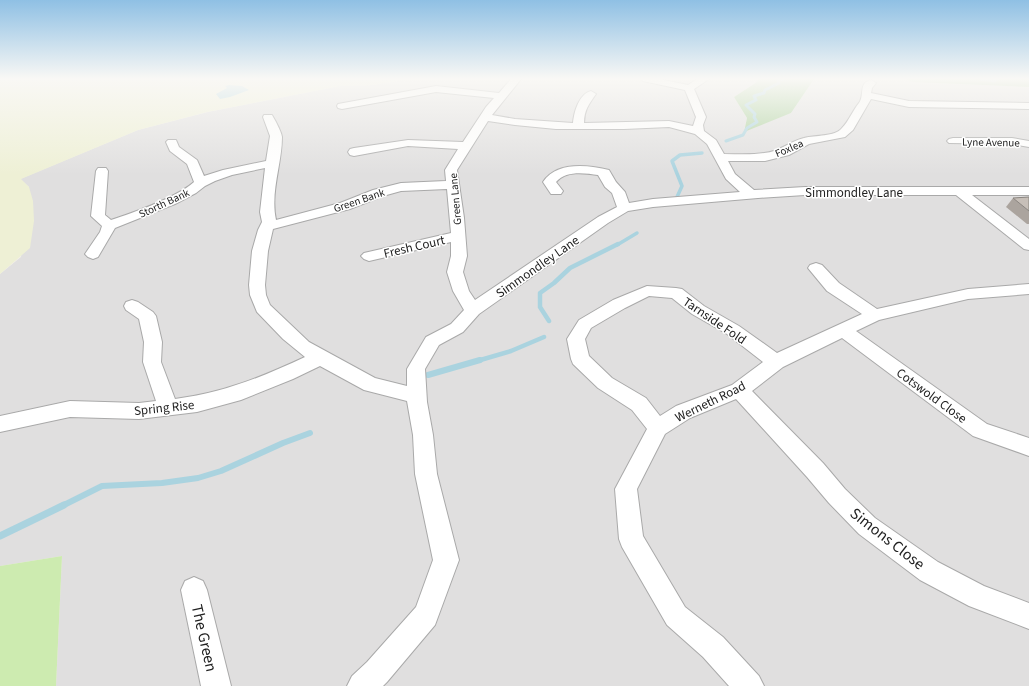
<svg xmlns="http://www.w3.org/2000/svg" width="1029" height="686" font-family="'Source Sans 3',sans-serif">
<rect width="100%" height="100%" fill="#f2efe9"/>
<!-- residential -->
<polygon fill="#e0dfdf" points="410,79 758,79 757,82 734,97 747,118 744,131 791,113 814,79 905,79 913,82 1029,87 1029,686 56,686 62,556 0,566 0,274 21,257 29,187 20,179 138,130 208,112 340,86 373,85"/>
<!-- farmland -->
<polygon fill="#eef0d5" points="0,79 409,79 373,85 340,86 207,112 138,130 21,179 29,187 33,201 34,221 30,248 0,274"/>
<!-- grass -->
<polygon fill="#cdebb0" points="62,556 56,686 0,686 0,566"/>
<!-- forest -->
<g fill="#add19e">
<polygon points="758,79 814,79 791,113 744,132 747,118 734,97 757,82"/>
<polygon points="905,79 1029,79 1029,87 913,82"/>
</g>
<!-- water -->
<polygon fill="#aad3df" points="229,85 242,86 249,90 230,97 220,99 216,94 227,88 225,86"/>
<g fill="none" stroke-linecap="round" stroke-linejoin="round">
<!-- stream-far4 -->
<g stroke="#aad3df" stroke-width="3">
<polyline points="981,79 994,81 997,79"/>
<polyline points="726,141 743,135 747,128 757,122 754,117 755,114 746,105 756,100 754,96 764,93 765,90 779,83 778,80 783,79"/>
</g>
<!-- stream-far3 -->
<g stroke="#aad3df" stroke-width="3.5">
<polyline points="677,197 682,186 672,161 680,155 702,153"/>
<polyline points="617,245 637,233"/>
</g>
<!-- stream-far2 -->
<g stroke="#aad3df" stroke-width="4.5">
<polyline points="549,321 540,307 540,293 554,283 570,268 618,244"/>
<polyline points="477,361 511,351 544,337"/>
</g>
<!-- stream-far1 -->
<g stroke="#aad3df" stroke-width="6">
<polyline points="428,375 480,360"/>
<polyline points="62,506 102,486 162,483 198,478 221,471 283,443 310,433"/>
</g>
<!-- stream -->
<polyline stroke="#aad3df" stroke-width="7" points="0,536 64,505"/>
<defs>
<g id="minor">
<path d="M511,79H521L492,115L515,119L573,123C574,112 579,94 591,91L596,94C589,104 584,110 584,123L669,121L693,126L696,117L685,90L643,81L641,79H659L688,85L697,79H709L694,89L706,117L703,125L704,131L716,140L724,154C738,154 751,155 764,153C780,152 790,141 804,138C815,135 835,137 842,128C849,121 853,110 859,103C865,95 858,83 871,80L876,83L872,88L871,93L909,101L1029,103V109L909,107L871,99L853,130L845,137L809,144L789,155L765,161H728L735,174L754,190L805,187H1029V195H972L1029,239V250L1024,249L956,195H805L758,198L653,207L628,211L608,223L479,314L463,332L439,345L425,369L427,402L433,435L437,474L459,560L435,625L387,682L383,686H347L352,676L367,662L416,607L433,560L415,474L413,435L407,401L364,390L320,366L293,379L241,400L197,412L139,419L70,417L0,432V416L70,401L139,403L156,401L143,362L144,342L139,319L126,310L124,306L126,302L132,300L138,302L153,312L156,316L162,342L161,362L175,399C223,393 262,377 305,357L283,339L257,312L250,295L249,285L252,251L258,230L262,222L260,212L265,168L232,175L215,181L205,186L196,193L175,204L115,228L98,257L93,259L88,257L85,254L100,232L102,226L91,216L96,171L98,168H106L108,171L105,215L111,220C135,212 176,198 194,182L187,164L170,151L166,142L168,140H176L179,147L197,160L204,176L223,170L266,161L270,136L263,117L264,115H272C275,120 281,131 282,137C282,164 270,192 276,220L340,203L373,190L401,183L446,181L445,170L458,149L408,146L354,156L350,155L348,152L350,149L354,148L408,140L463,142L486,107L494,98L436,92L342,109L338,108L337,106L338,104L436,86L499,93ZM488,121L515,125L556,129H624L669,127L684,131L695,134L707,144L726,179L740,192L653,199L629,203L625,192L616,182L609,170C588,165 557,161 543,182L551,194H561L563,191L556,182C566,170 585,173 598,175L605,187L612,193L617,207L598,217L475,300L469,291L463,272L467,256L464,218L457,170ZM447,189L451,233L364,253L361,256L364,259L369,261L451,242V256L447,272L453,291L464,310L451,324L426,337L407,369V386L375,378L309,342L270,305L266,295L265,285L268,251L273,229L350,209L383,196L401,191Z"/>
<polygon points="953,138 1012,138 1029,141 1029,147 1012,144 949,143 947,141 949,139"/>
<path d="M816,263L822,265L839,283L877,309L968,289L1029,284V294L968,299L879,320L856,331L987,424L1029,438V456L973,436L842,338L783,367L752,391L823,463L845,489L875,518L938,562L984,586L1029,603V629L969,606L920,580L859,534L829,503L807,477L736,399L690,418L665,434L637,489L643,536L685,607L723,637L759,676L764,686H729L703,657L667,625L622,547L619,539L615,489L647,429L632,410L598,388L573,364L571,359L567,339L579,320L613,300L647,286L676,288L682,289L704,306L739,326L777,353L862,314L827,291L808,268L810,265ZM649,296L672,298L692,314L727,334L763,362L732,385L676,406L660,416L646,398L612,378L589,356L585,339L591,328L625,308Z"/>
<polygon points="194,577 203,581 207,590 231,686 201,686 181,590 185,581"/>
</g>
</defs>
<!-- minor casing -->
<use href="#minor" stroke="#a9a9a9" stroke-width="2"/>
<!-- minor -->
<use href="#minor" fill="#fff" fill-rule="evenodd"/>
</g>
<!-- wall -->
<polygon fill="#aba49e" points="1029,197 1029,224 1027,224 1006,207 1013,198"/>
<!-- building -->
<polygon fill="#c7bfb8" stroke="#8b8681" points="1029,197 1029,211 1013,198"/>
<!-- sky -->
<linearGradient id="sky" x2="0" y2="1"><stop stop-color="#8fc0e4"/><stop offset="0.45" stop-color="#f9f8f5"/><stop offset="1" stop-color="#f9f8f5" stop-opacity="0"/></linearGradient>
<rect width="1029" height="175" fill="url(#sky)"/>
<g text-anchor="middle" stroke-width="3" stroke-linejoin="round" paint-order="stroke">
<!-- far-street labels -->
<g font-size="11" fill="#222" stroke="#fff">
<text transform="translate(991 142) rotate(1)" y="4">Lyne Avenue</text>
<text transform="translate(789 148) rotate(-23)" y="4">Foxlea</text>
<text transform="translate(455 199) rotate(-95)" y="4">Green Lane</text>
<text transform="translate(359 200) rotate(-19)" y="4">Green Bank</text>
<text transform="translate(164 203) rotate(-25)" y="4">Storth Bank</text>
</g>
<!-- street labels -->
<g font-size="13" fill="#222" stroke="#fff">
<text x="854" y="197">Simmondley Lane</text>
<text transform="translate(414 246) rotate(-13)" y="5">Fresh Court</text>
<text transform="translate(537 266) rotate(-35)" y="5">Simmondley Lane</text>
<text transform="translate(715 320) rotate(34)" y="5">Tarnside Fold</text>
<text transform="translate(932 395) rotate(36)" y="5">Cotswold Close</text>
<text transform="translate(710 401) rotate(-26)" y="5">Werneth Road</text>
<text transform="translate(164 407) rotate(-6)" y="5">Spring Rise</text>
</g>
<!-- near-street labels -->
<g font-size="16" fill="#222" stroke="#fff">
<text transform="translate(888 538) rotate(38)" y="6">Simons Close</text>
<text transform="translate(205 638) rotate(77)" y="6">The Green</text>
</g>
</g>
</svg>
